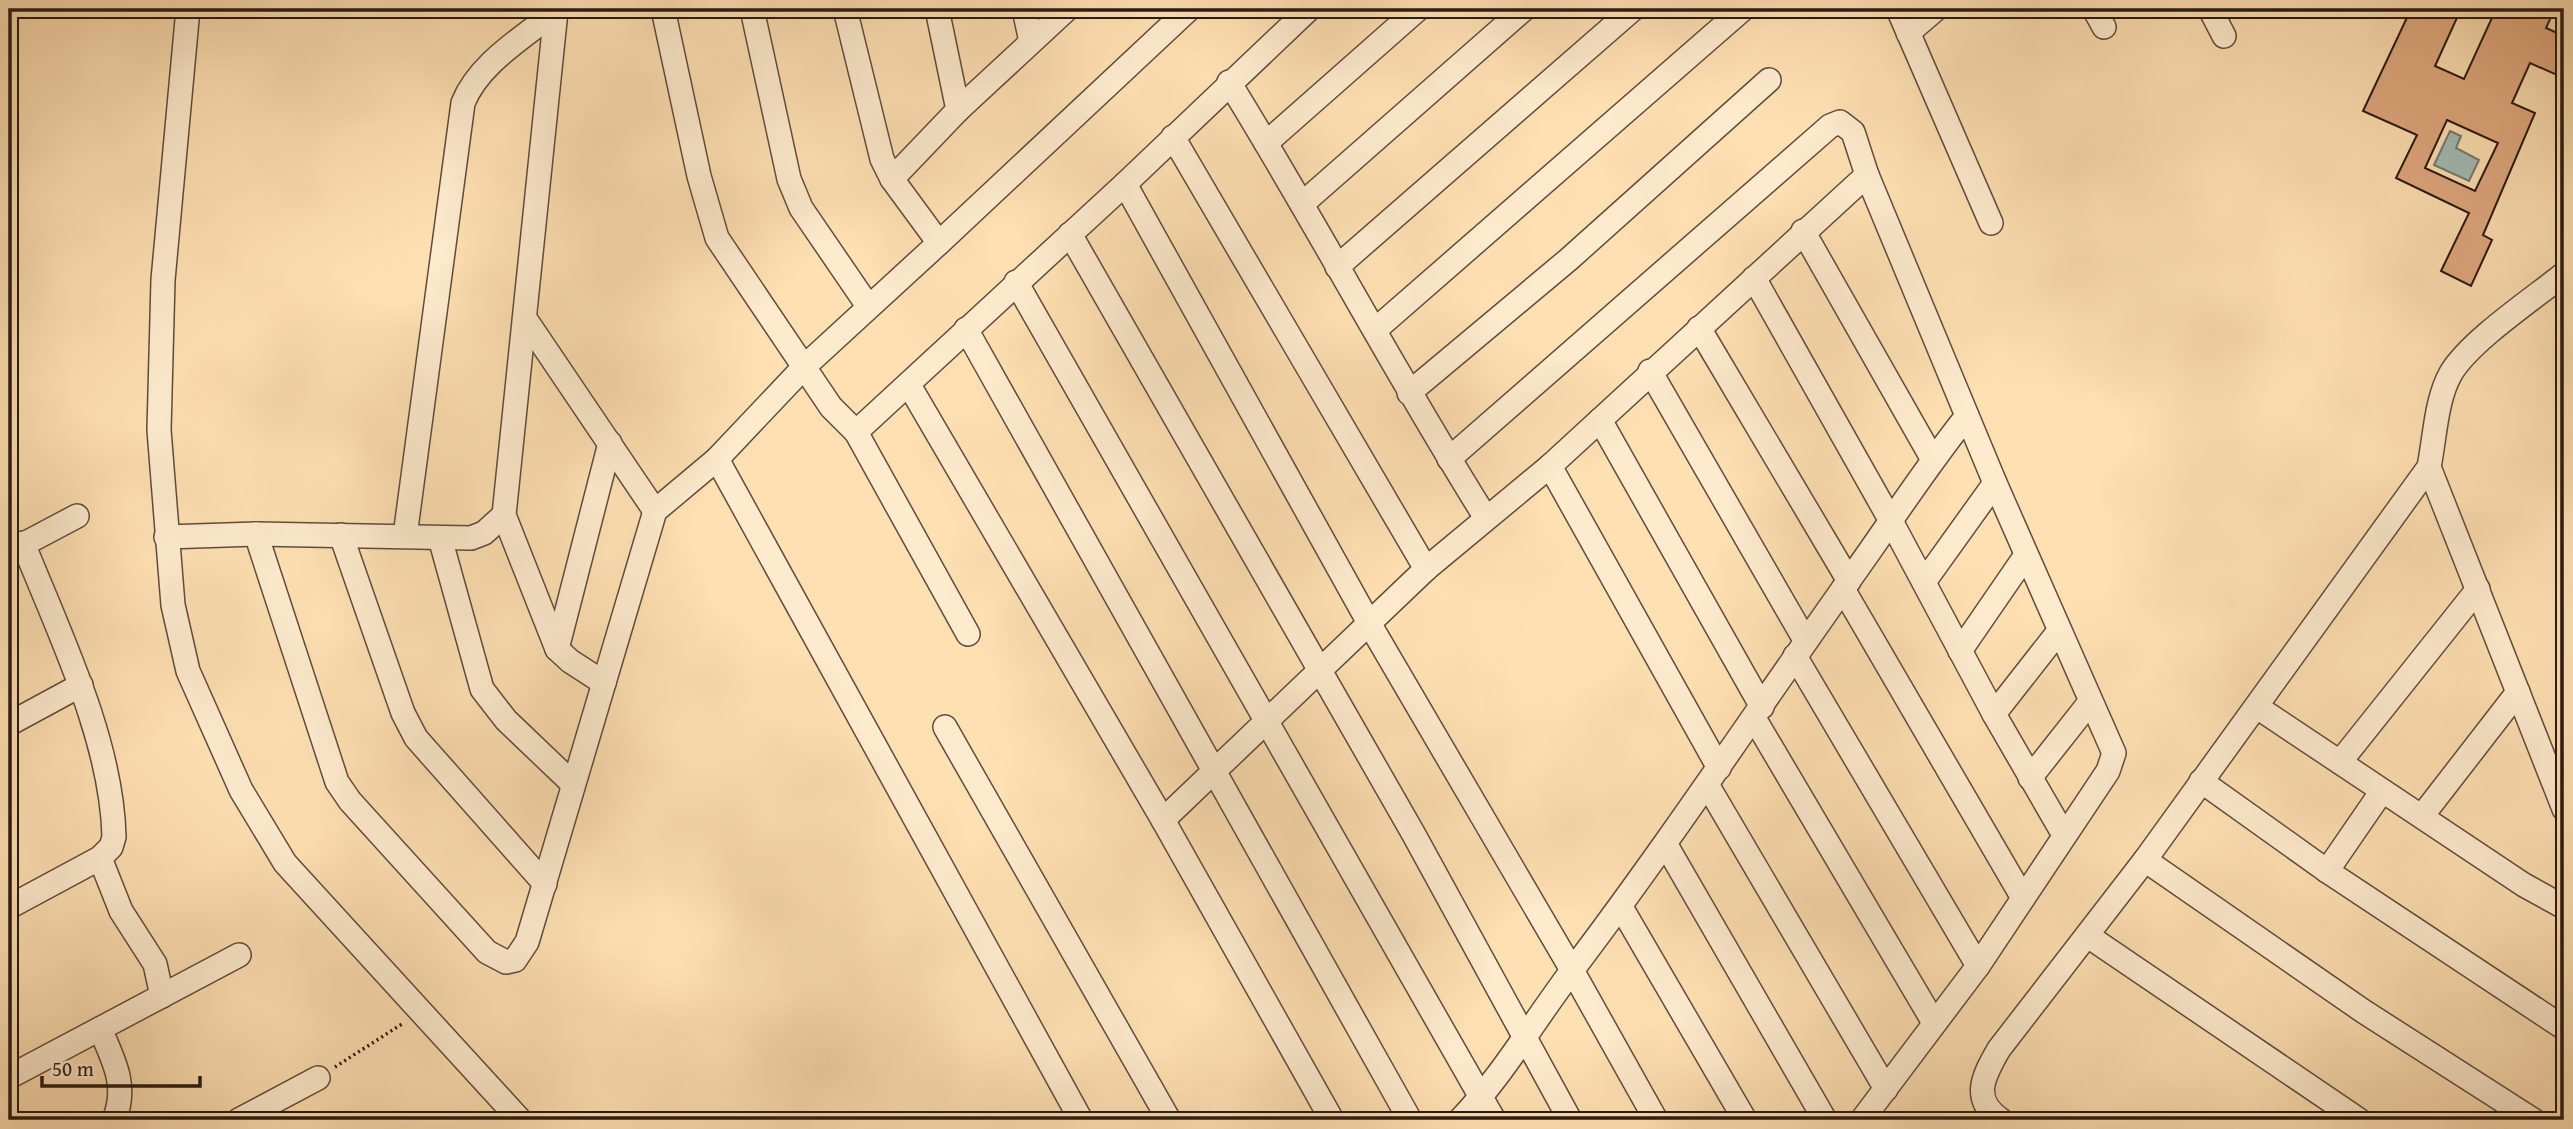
<svg xmlns="http://www.w3.org/2000/svg" width="2573" height="1129" font-family="'Gentium Book Plus',serif">
<rect width="100%" height="100%" fill="#fee0b3"/>
<filter id="stains"><feTurbulence type="fractalNoise" baseFrequency=".00286" numOctaves="4"/><feColorMatrix values="0 0 0 0 .2 0 0 0 0 .09 0 0 0 0 .02 0 0 0 .5 -.17"/></filter>
<radialGradient id="worn" r=".72"><stop offset=".6" stop-color="#630" stop-opacity="0"/><stop offset="1" stop-color="#630" stop-opacity=".3"/></radialGradient>
<!-- water -->
<polygon fill="#a3bbb6" stroke="#737b75" stroke-width="2" points="2450,131 2461,136 2456,148 2479,160 2469,181 2434,165"/>
<!-- building -->
<path fill="#e0a980" stroke="#2a1a14" stroke-width="2" fill-rule="evenodd" d="M2411,9H2461L2435,66L2464,79L2496,9H2509L2521,14L2524,9H2538L2552,15L2546,28L2564,36V78L2530,63L2512,103L2535,113L2483,235L2492,240L2471,286L2441,271L2469,213L2396,178L2417,135L2363,111ZM2447,120L2498,143L2475,191L2425,168Z"/>
<g fill="none" stroke-linecap="round" stroke-linejoin="round">
<defs>
<g id="minor">
<polyline points="188,9 163,280 159,430 173,605 188,671 241,790 285,863 520,1120"/>
<polyline points="559,9 556,11 504,515 557,649 570,661 604,683"/>
<polyline points="663,9 699,176 717,238 831,407 856,432 1125,184 1309,9"/>
<polyline points="752,9 789,179 801,208 868,306"/>
<polyline points="937,9 958,110"/>
<polyline points="1024,9 1031,42"/>
<polyline points="1898,9 1991,223"/>
<polyline points="2094,9 2104,27"/>
<polyline points="2210,9 2224,36"/>
<polyline points="1908,33 1936,9"/>
<path d="M1229,82C1318,226 1396,375 1486,518"/>
<polyline points="1173,137 1426,569"/>
<polyline points="1266,143 1418,9"/>
<polyline points="892,179 958,110 1067,9"/>
<polyline points="1125,184 1369,623 1572,970 1656,1120"/>
<polyline points="1302,204 1524,9"/>
<polyline points="1803,231 1932,458"/>
<polyline points="1070,234 1413,833 1570,1120"/>
<polyline points="939,243 1189,9"/>
<polyline points="1337,267 1633,9"/>
<polyline points="1754,278 1891,521 1994,714 2064,835"/>
<polyline points="1016,282 1494,1120"/>
<polyline points="526,320 655,511"/>
<polyline points="1699,328 1849,581"/>
<polyline points="966,329 1410,1120"/>
<polyline points="1375,330 1743,9"/>
<polyline points="1650,371 1805,640"/>
<polyline points="909,385 1163,820 1332,1120"/>
<polyline points="1409,393 1568,260 1769,80"/>
<polyline points="1600,420 1762,707"/>
<polyline points="856,432 968,634"/>
<polyline points="717,459 1081,1120"/>
<polyline points="1449,459 1830,126 1840,122 1853,132 1867,175 1995,483 2114,753 2108,771 1978,966 1862,1120"/>
<polyline points="1550,466 1719,768"/>
<polyline points="2429,467 2564,809"/>
<polyline points="256,534 337,782 350,801 487,952 506,962 515,960 527,942 655,511 717,459 805,366 939,243 892,179 882,159 845,9"/>
<polyline points="341,535 403,713 416,738 545,884"/>
<path d="M405,536L463,103C479,63 523,38 556,11"/>
<polyline points="166,537 256,534 471,538 484,533 504,515"/>
<polyline points="440,538 482,689 506,720 573,784"/>
<polyline points="9,552 77,516"/>
<polyline points="1924,582 1995,483"/>
<polyline points="1843,589 2023,898"/>
<polyline points="557,649 610,443"/>
<polyline points="1960,651 2026,555"/>
<polyline points="1795,656 1978,966"/>
<polyline points="2257,707 2524,885 2564,907"/>
<polyline points="1994,714 2059,631"/>
<polyline points="1754,718 1933,1021"/>
<polyline points="9,724 81,685"/>
<polyline points="945,727 1169,1120"/>
<polyline points="2340,762 2478,589"/>
<polyline points="2030,778 2090,702"/>
<polyline points="2201,781 2327,871 2564,1028"/>
<polyline points="1708,786 1886,1089"/>
<polyline points="2422,816 2518,692"/>
<polyline points="1163,820 1426,569 1550,466 1867,175"/>
<polyline points="1666,845 1825,1120"/>
<polyline points="100,858 121,911 155,964 162,996"/>
<polyline points="2145,860 2363,1011 2533,1120"/>
<polyline points="2327,871 2382,791"/>
<path d="M9,907L100,858L111,847L114,837C112,740 59,633 23,543"/>
<polyline points="1621,907 1745,1120"/>
<polyline points="2088,936 2359,1120"/>
<path d="M100,1029C114,1061 128,1086 114,1120"/>
<polyline points="9,1077 239,955"/>
<polyline points="239,1120 318,1078"/>
<path d="M1460,1120C1502,1076 1534,1021 1571,972C1668,844 1757,710 1850,579C1889,525 1925,468 1967,416"/>
<path d="M2001,1120C1970,1099 1984,1075 1999,1049L2145,860L2429,467C2435,437 2436,399 2451,373C2470,341 2534,298 2564,274"/>
</g>
</defs>
<!-- minor casing -->
<use href="#minor" stroke="#5f4c3c" stroke-width="26"/>
<!-- path -->
<polyline stroke="#2a1a14" stroke-width="3.5" stroke-dasharray="2 3.5" stroke-linecap="butt" points="335,1067 402,1024"/>
<!-- minor -->
<use href="#minor" stroke="#feebce" stroke-width="23"/>
</g>
<!-- margin -->
<rect width="2573" height="1129" fill="none" stroke="#fee0b3" stroke-width="35"/>
<rect x="10" y="10" width="2552" height="1108" fill="none" stroke="#2a1a14" stroke-width="3.5"/>
<rect x="18" y="18" width="2538" height="1094" fill="none" stroke="#2a1a14" stroke-width="2"/>
<!-- scale -->
<path d="M42 1076v10h158v-10" fill="none" stroke="#2a1a14" stroke-width="3.5"/>
<text x="52" y="1076" font-size="21" fill="#2a1a14" stroke="#feebce" stroke-width="5" paint-order="stroke">50 m</text>
<rect width="100%" height="100%" filter="url(#stains)"/>
<rect width="100%" height="100%" fill="url(#worn)"/>
</svg>
